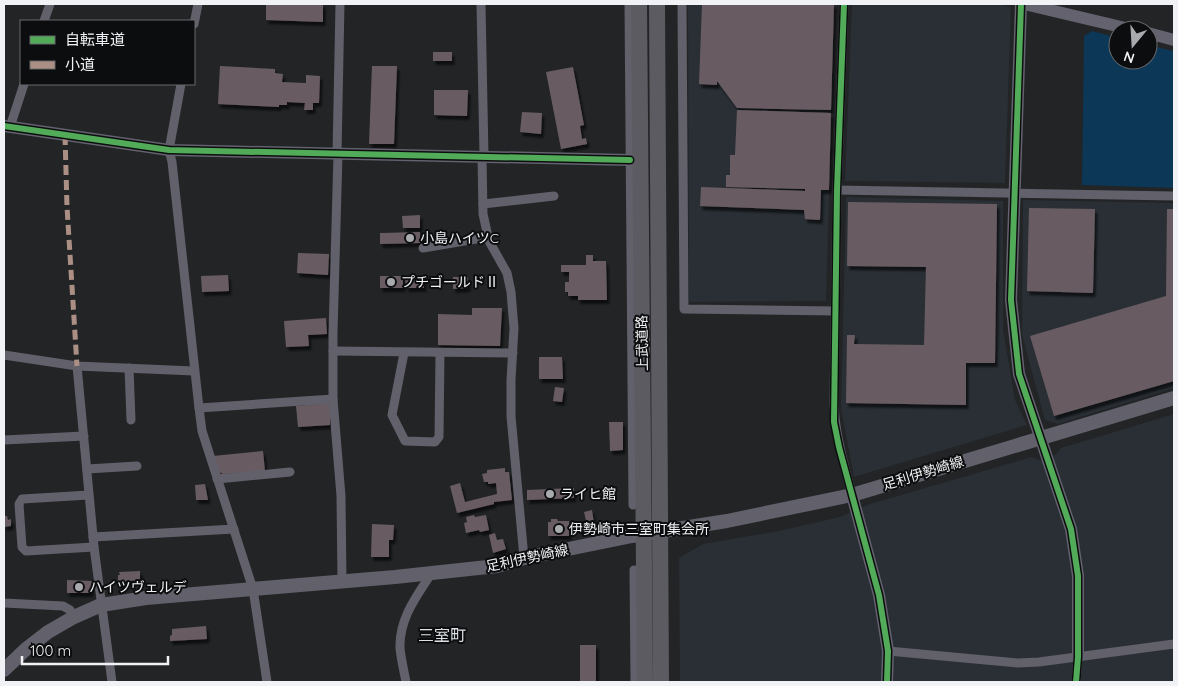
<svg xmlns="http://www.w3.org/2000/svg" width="1178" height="686" font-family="Quicksand,'Noto Sans JP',sans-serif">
<defs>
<filter id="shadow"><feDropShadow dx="2.5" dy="4" stdDeviation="1" flood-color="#0009"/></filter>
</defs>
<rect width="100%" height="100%" fill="#222426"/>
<!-- built -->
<g fill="#292f35">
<polygon points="688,4 835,4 826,301 689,302"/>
<polygon points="852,4 997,4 1011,7 1005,183 845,181"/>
<polygon points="846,197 1003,201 1003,329 1015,400 1027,425 854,477 841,409"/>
<polygon points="1023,200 1174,203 1174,388 1058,424 1045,420 1022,335"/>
<polygon points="1174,414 1174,682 680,682 679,558 703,544 779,531 840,517 870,504 1032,457 1042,461 1055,455 1061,448"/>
</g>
<!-- water -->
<polygon fill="#0c3756" points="1092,31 1118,38 1118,60 1148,60 1148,45 1174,51 1174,188 1082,185 1084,36"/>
<!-- building -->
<g fill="#685c62" filter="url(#shadow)">
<polygon points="266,4 323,4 323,22 266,20"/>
<polygon points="702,4 834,4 831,110 737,108 717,81 717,85 699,84"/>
<rect x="433" y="52" width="19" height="9"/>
<polygon points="220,66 275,69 275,73 283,74 282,82 306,83 306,75 320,76 319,103 313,103 313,110 304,110 305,103 287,102 287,105 279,105 279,107 218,104"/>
<polygon points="372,66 397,66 394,144 369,144"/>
<polygon points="573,67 584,125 580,126 582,139 586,138 587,144 561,149 546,72"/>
<polygon points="434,90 468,90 467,116 434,115"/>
<polygon points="737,110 831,113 829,190 821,190 820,220 805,219 804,210 700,206 701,187 805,191 805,189 726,187 726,175 730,175 730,155 735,155"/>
<polygon points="522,112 542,113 541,134 520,132"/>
<polygon points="848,202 997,204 995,363 966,363 966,405 846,403 847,335 855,335 854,344 924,345 926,267 847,266"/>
<polygon points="1029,208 1095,209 1093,293 1027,291"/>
<polygon points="1167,209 1174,209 1174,381 1054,416 1030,336 1166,296"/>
<polygon points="420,215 420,228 403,228 402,216"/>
<polygon points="420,232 420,243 380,244 380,233"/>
<polygon points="298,253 329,254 328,275 297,273"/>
<polygon points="586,255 593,255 593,261 606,261 607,300 578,300 578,296 568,296 568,292 565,292 565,282 569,282 569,272 561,272 561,265 586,265"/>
<polygon points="228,275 229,291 202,292 201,276"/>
<rect x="380" y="276" width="23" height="12"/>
<polygon points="405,277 424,277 424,288 406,288"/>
<polygon points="453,277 468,277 468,288 453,289"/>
<polygon points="472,308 502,308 500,346 438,345 438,314 472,315"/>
<polygon points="326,318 327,334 308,335 309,346 286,347 284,321"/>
<polygon points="539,357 562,357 563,379 539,379"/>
<polygon points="555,387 564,388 562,402 553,401"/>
<polygon points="330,403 330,425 298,427 296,406"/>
<polygon points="609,422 623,422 623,450 610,451"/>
<polygon points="263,451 265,471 223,474 218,471 213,456"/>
<polygon points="505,468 505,472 509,472 512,500 494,502 494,504 457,513 450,486 460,483 465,502 497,494 496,483 488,484 488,482 484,482 482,474 487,473 487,470"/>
<polygon points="205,484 208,500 196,500 195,485"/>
<polygon points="574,488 574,498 527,500 527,490"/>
<polygon points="592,510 594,523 587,525 584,512"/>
<polygon points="474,515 475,517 486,515 489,530 480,532 479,530 466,533 464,523 467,522 466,517"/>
<polygon points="4,516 7,516 8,520 11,519 11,526 4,527"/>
<polygon points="551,519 557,519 558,521 569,521 569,536 548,536 548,522 551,522"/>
<polygon points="372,524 394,525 393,540 389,540 389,557 371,557"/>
<polygon points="495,533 497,540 503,539 506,549 493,553 489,535"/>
<polygon points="140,571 140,580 118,582 118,575 120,575 119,572"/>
<polygon points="67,580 92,581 91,593 67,593"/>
<polygon points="206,626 207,639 170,641 170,636 172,635 172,629"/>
<rect x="580" y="645" width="16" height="37"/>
</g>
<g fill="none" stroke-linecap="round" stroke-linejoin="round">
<!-- street -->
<g stroke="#61606b" stroke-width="9">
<polyline points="481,4 484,156"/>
<polyline points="629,4 633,505"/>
<polyline points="682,4 684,309 835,311"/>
<path d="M844,4L837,190L834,403C835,435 844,464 852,495"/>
<polyline points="44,21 50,4"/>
<polyline points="194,24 198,4"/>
<polyline points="181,84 169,150 172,162 199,408 202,431 253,589 267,682"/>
<polyline points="10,127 24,84"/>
<polyline points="337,154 340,4"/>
<polyline points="338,154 333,333 333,399 341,496 342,582"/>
<polyline points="482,156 483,214 489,241 507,273 511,292 514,328 511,380 511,416 524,558"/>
<polyline points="837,190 1174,196"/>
<polyline points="483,204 554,196"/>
<polyline points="423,248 488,237"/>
<polyline points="333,351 513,353"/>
<polyline points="404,353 392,415 405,441 435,442 439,437 440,353"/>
<polyline points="4,355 77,366 194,371"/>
<polyline points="77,366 94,547 112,682"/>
<polyline points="129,368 131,420"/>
<polyline points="199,408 333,399"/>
<polyline points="4,440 84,436"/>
<polyline points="87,469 137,466"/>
<polyline points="217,479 290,472"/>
<polyline points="89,495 22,499 19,504 22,547 26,551 94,547"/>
<polyline points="93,537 234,529"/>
<polyline points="634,570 635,682"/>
<polyline points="4,603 63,606 70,610 74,617"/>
<polyline points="888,651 1018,663 1039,662 1174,644"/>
<path d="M406,682C404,671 401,659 400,648C399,619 416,597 431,574"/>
<polyline points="1076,682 1078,657"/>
</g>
<!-- secondary -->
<g stroke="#63626e" stroke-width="12">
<polyline points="1021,4 1011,300 1019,374 1071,529 1078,576 1078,657"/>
<polyline points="1024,4 1134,30"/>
<polyline points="1148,33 1174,40"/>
<polyline points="4,126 169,150 630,160"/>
<polyline points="852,495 879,595 888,651 887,682"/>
</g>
<!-- primary -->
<polyline stroke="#62606b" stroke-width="14" points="4,670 26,649 48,632 74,617 101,605 146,598 395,577 497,566 524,558 632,536 727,521 852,495 1174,398"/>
<!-- highway -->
<g stroke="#5c5b62" stroke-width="16">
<polyline points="639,4 645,682"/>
<polyline points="657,4 661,682"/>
</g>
<!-- quiet -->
<polyline stroke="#ac8f84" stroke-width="5" stroke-dasharray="10 5" stroke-linecap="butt" points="65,135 67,207 77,366"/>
<defs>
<g id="cycleway">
<polyline points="844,4 837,190 834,422 839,447 879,595 888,651 887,682"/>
<polyline points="1021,4 1011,300 1019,374 1071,529 1078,576 1078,657 1076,682"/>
<polyline points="4,126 169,150 630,160"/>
</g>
</defs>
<!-- cycleway casing -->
<use href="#cycleway" stroke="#0c0d0e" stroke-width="9"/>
<!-- cycleway -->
<use href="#cycleway" stroke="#51ab58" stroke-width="6"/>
</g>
<!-- markers -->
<g fill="#a9aaad" stroke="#0c0d0e" stroke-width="2">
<circle cx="410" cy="238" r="5"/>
<circle cx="391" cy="282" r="5"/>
<circle cx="550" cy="494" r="5"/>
<circle cx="559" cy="529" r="5"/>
<circle cx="79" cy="587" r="5"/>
</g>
<g text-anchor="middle" stroke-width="4" stroke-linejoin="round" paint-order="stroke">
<!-- poi labels -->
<g font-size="14" fill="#f1f2f5" stroke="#0c0d0e" text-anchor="start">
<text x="420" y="243">小島ハイツC</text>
<text x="401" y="287">プチゴールドⅡ</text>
<text x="560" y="499">ライヒ館</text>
<text x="569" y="534">伊勢崎市三室町集会所</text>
<text x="89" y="592">ハイツヴェルデ</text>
</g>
<!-- street labels -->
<g font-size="14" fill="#f1f2f5" stroke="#0c0d0e">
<text transform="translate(642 343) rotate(-91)" y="5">上武道路</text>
<text transform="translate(923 473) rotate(-17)" y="5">足利伊勢崎線</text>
<text transform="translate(527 558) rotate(-12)" y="5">足利伊勢崎線</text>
</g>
<!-- quarter labels -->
<g font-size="16" fill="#dcdfe3" stroke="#0c0d0e">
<text x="442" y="641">三室町</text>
</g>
</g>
<!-- border -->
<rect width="1178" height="686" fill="none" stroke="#f1f2f5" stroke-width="10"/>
<!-- legend -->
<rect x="20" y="20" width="175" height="65" fill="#0c0d0e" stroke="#68696a"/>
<rect x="30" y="36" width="25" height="8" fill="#51ab58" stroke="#68696a"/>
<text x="65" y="45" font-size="15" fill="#f1f2f5">自転車道</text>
<rect x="30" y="61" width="25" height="8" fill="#ac8f84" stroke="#68696a"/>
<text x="65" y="70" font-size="15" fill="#f1f2f5">小道</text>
<!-- north arrow -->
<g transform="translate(1133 45) rotate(198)"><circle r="24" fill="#0c0d0e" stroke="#68696a"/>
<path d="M0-4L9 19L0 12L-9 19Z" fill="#a9aaad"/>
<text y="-8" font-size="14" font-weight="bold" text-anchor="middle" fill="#f1f2f5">N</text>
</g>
<!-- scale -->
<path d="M22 656v8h146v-8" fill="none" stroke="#f1f2f5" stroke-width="2.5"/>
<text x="30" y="656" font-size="15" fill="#f1f2f5" stroke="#0c0d0e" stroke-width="4" paint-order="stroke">100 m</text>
</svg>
